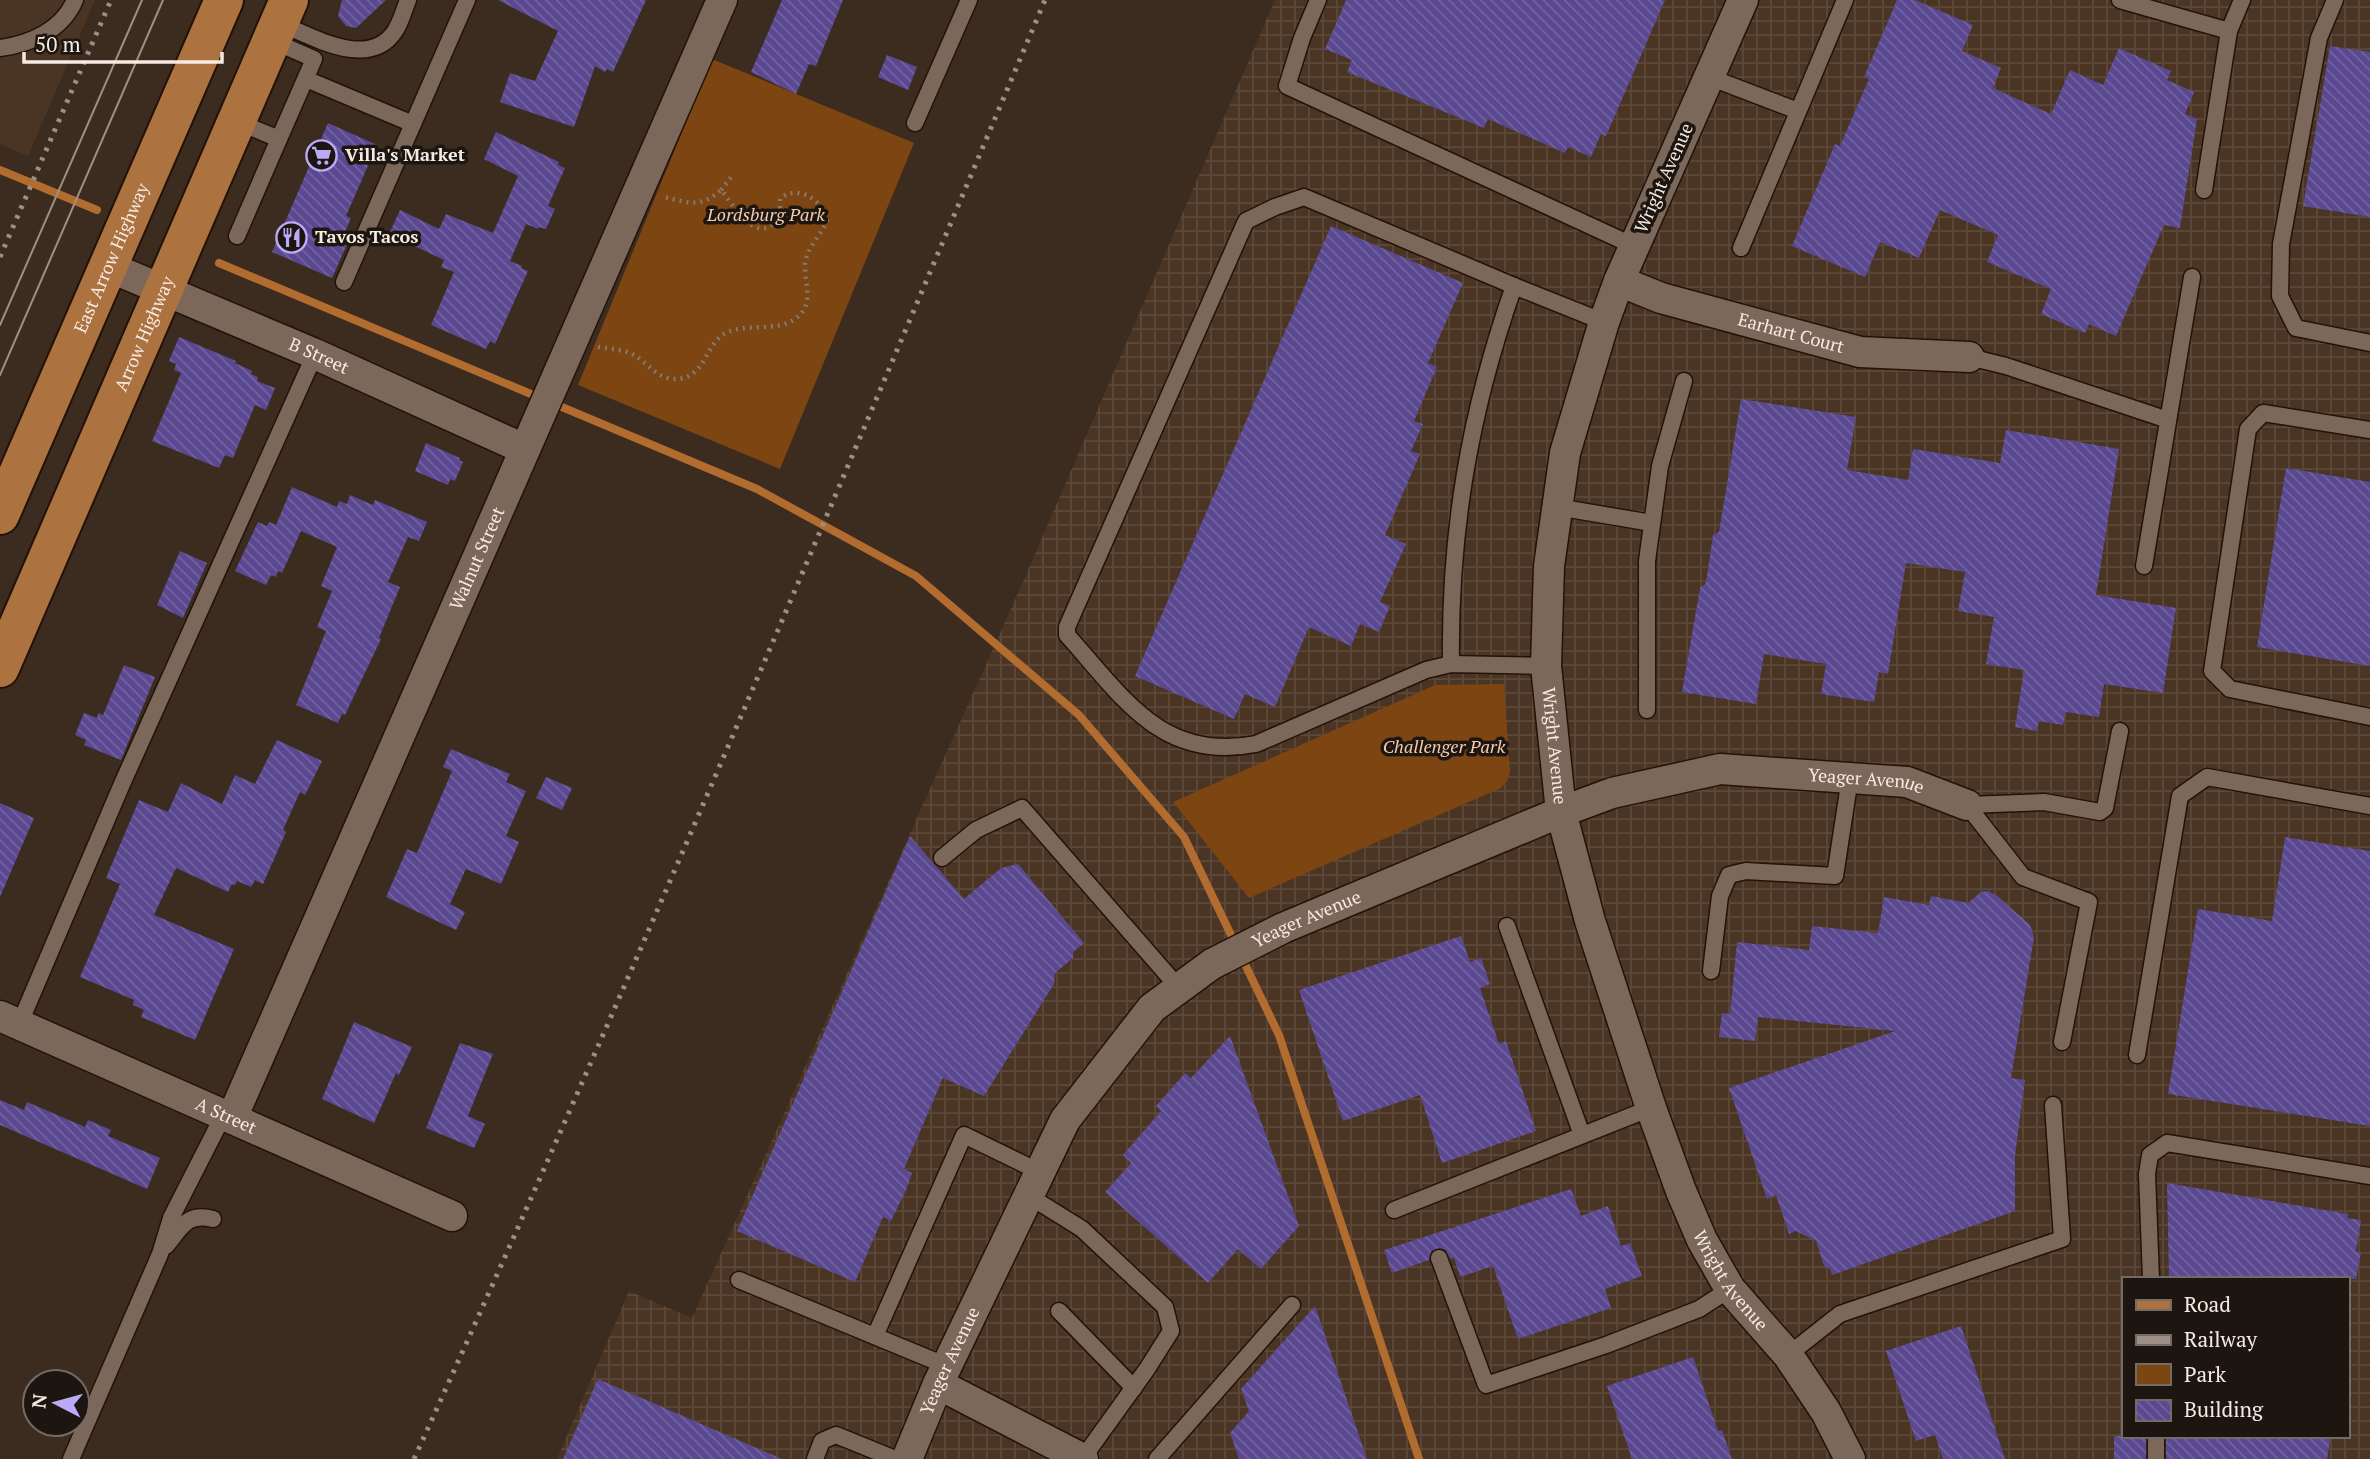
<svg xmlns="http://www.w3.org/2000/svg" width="2370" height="1459" font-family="'PT Serif',serif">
<defs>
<pattern id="industrial-grid" width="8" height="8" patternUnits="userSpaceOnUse" patternTransform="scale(1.75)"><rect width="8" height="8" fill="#4a3424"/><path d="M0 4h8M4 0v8" fill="none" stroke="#5c4839"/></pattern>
<pattern id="building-back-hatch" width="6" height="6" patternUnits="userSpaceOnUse" patternTransform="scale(1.75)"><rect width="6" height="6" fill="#5a4891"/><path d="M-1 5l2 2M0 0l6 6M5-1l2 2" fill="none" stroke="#7263a0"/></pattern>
</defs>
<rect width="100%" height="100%" fill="#3c2b1f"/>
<!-- built -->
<polygon fill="#4a3424" points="0,0 95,0 28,156 0,144"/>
<!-- industrial -->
<path fill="url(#industrial-grid)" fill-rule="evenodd" d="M1275,0H2370V1459H557L629,1291L692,1318L1015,600ZM2123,1279H2347V1436H2123Z"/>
<!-- green -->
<g fill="#7c4511">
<polygon points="712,59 914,143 780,469 578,385"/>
<polygon points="1504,684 1510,772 1507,781 1501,788 1249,898 1173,802 1435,685"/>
</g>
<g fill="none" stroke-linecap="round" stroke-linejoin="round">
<!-- stream -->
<g stroke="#b26c30" stroke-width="8">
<polyline points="0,170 97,210"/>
<polyline points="219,263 757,489 916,576 1079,715 1184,837 1279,1035 1419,1459"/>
</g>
</g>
<!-- building -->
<g fill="url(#building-back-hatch)">
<polygon points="342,0 386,0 356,28 346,26 338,16"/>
<polygon points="498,0 646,0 613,72 607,69 605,72 595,66 574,127 500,102 510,73 535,81 558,31"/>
<polygon points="782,0 843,0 816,66 809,64 796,94 751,72"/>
<polygon points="1346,0 1665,0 1606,136 1601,134 1591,157 1568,147 1565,153 1488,119 1484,128 1347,72 1352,60 1325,49"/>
<polygon points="1897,0 1915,0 1973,25 1962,51 2001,68 1993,88 2051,114 2070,70 2103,85 2119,48 2171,71 2167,80 2194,92 2185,114 2197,119 2180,228 2164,225 2116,336 2089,324 2085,333 2041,314 2051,289 1987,262 1998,235 1940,210 1919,258 1880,242 1865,277 1792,246 1835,144 1840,146 1869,79 1864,77"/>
<polygon points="2330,46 2370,52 2370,217 2303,206"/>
<polygon points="887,55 917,67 908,90 878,77"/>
<polygon points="328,123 377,145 346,216 351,218 343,237 349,240 332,278 272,252"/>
<polygon points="496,132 559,162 558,165 565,168 548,206 555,209 546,229 539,227 538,229 526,224 510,261 522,266 521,268 528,271 495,344 490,341 486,349 431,325 454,272 441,267 444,260 389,234 400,210 439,229 446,214 493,233 518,176 484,159"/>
<polygon points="1331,226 1463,283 1428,363 1437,367 1414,421 1423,424 1411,451 1420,454 1385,535 1406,544 1380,602 1390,606 1379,632 1360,624 1351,646 1309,627 1275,707 1245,694 1234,719 1135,676"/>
<polygon points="179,337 236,361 235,363 252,371 251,374 258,377 257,381 275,388 266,410 255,405 233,458 225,455 219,468 152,441 181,373 174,370 176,364 169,361"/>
<polygon points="1741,399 1856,417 1847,470 1908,480 1913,449 2000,463 2006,430 2119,449 2096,595 2176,608 2163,693 2104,684 2099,717 2066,712 2063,725 2039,721 2037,731 2015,727 2024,670 1986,664 1994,617 1958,611 1965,572 1906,563 1888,674 1879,672 1874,702 1821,694 1826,664 1764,654 1756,704 1682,692 1700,588 1706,583 1713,535 1719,532"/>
<polygon points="426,443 460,458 459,460 463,462 455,481 450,479 448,485 415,471"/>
<polygon points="2286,468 2370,482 2370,666 2257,647"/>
<polygon points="292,487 337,507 339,501 347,504 350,495 373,505 375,500 427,522 419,541 408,537 388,582 400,587 379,638 381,639 345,715 342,714 338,723 296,705 326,631 317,627 332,591 321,586 337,547 301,531 282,573 278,571 276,577 271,575 266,585 235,571 258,522 267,526 269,522 276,525"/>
<polygon points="180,551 207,563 183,618 157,605"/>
<polygon points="124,665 155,677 121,760 84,745 86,740 75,735 84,713 97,718 98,713 103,715"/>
<polygon points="277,740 322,761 305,795 300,792 283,830 286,832 263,884 255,880 251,887 237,881 235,885 232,884 228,892 176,868 154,915 234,949 195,1040 141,1017 144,1010 133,1005 134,1000 80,977 120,884 106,878 139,800 168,812 181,783 222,804 235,775 255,784"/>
<polygon points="451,749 510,774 506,782 526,791 506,836 519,842 501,884 466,869 450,904 465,912 456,930 386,897 407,849 417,853 452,771 443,767"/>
<polygon points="546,777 572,788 562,810 536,798"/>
<polygon points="0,803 34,818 0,897"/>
<polygon points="910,836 964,899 1001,868 1018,864 1084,943 1073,952 1073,958 1055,973 1054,984 984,1096 943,1078 904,1169 912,1173 906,1190 891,1221 883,1217 855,1282 737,1231"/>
<polygon points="2285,837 2370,851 2370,1126 2168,1094 2198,909 2272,921"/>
<polygon points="1988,891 1996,895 2030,925 2034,937 2011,1078 2025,1080 2015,1156 2015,1211 1832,1275 1830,1269 1824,1266 1816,1241 1796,1231 1789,1234 1776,1195 1767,1199 1729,1088 1895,1031 1758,1017 1755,1041 1719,1037 1722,1013 1730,1014 1737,942 1809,950 1812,926 1878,933 1884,897 1929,905 1931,896 1968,903 1981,892"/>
<polygon points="1461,936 1470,962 1481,958 1490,984 1480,988 1499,1044 1506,1041 1536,1131 1442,1163 1420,1095 1343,1121 1299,990"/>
<polygon points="354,1022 412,1047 399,1075 396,1073 374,1123 322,1099"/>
<polygon points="1230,1036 1299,1226 1261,1269 1238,1249 1208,1283 1105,1192 1131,1163 1123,1155 1161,1111 1156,1106 1185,1073 1191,1078"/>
<polygon points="460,1043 493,1054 468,1116 485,1124 474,1148 426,1128"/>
<polygon points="0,1100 24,1110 27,1102 85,1127 88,1120 111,1130 108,1136 160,1158 147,1189 0,1125"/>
<polygon points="2167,1183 2348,1214 2347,1218 2361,1220 2356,1252 2361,1252 2356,1279 2169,1279"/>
<polygon points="1571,1189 1581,1216 1608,1206 1621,1246 1630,1243 1642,1276 1605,1289 1611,1308 1518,1339 1493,1266 1460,1277 1454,1258 1451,1259 1446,1250 1440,1248 1431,1251 1429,1260 1392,1273 1384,1250"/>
<polygon points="1315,1306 1367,1459 1239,1459 1230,1433 1249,1411 1241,1389"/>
<polygon points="1961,1326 2005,1459 1943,1459 1935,1435 1916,1441 1886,1351"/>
<polygon points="1693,1357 1718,1431 1722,1430 1732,1459 1632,1459 1607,1386"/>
<polygon points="598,1379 782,1459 563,1459"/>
<rect x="2114" y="1436" width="32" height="23"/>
<polygon points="2166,1436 2331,1436 2327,1459 2166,1459"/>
</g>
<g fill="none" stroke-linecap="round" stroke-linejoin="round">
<defs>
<g id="service">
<polyline points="1318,0 1302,38 1287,86 1634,246"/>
<polyline points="2120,0 2229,31"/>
<polyline points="2335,0 2319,38 2281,244 2280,296 2296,328 2370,343"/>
<path d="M279,23C312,36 369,71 395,31C401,22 404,10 408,0"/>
<path d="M0,48C31,44 62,30 75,0"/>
<polyline points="1709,77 1798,111"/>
<polyline points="306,79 413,124"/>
<polyline points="238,122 279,139 314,59 273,41"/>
<polyline points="915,123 969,0"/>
<polyline points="2204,190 2229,31 2242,0"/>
<polyline points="237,236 279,139"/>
<polyline points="1741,248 1845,0"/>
<polyline points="344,282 467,0"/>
<polyline points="1969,357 2006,366 2168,420"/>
<polyline points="2370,430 2263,413 2248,429 2212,671 2230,689 2370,717"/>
<polyline points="1557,507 1652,523"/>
<polyline points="2144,566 2192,277"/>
<path d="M1451,664C1449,532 1470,411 1514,286"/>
<path d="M1546,666L1451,664L1426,670L1256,744C1161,762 1123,697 1067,635V627L1246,221L1275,207L1304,197L1514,286L1604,322"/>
<polyline points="1647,710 1647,561 1660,466 1684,381"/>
<polyline points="1967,805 2023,877 2089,902 2062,1042"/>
<polyline points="1967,805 2044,802 2100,812 2105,808 2120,731"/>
<polyline points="942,858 976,830 1022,808 1179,988"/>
<polyline points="1507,926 1582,1135"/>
<polyline points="1711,971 1720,896 1729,875 1746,871 1835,876 1850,778"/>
<polyline points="19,1025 122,784 315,354"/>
<polyline points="2137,1055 2180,796 2207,777 2370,806"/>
<polyline points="1029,1196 1082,1229 1165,1307 1171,1331 1147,1369 1083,1458"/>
<polyline points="1394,1210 1651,1108"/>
<path d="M166,1246C181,1228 187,1212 213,1219"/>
<polyline points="1439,1258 1486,1385 1606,1345 1699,1309 1730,1289"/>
<polyline points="2151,1279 2147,1174 2150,1155 2167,1143 2370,1176"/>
<polyline points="739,1280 947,1366"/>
<polyline points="1059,1311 1134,1388"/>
<polyline points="875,1336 964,1135 1040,1172"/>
<polyline points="1788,1355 1840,1314 2062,1239 2053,1105"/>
<polyline points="2156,1436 2156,1459"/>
<polyline points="71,1459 160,1254 171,1218 224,1114"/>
<polyline points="815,1459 822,1441 836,1435 895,1459"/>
<polyline points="1157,1459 1292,1305"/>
</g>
<g id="minor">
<path id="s1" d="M1743,0L1619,281L1604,322L1565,453L1549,566L1546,666L1561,812L1590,921L1651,1108L1681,1191L1702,1240L1730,1289L1788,1355L1826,1412L1850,1459"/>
<path id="s2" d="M109,267L315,354L524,449"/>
<path id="s3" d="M1619,281L1661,298L1860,352L1969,357"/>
<path id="s4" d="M0,1016L452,1216"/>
<path id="s5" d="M232,1118L722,0"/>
<polyline points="938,1384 1083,1459"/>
<path id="s6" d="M907,1459L938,1384L1065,1120L1152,1008L1212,964L1283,928L1561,812L1612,793L1720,769L1907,782L1967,805"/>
</g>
<g id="primary">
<path id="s7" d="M0,515L224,0"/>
<path id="s8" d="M0,668L289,0"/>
</g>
</defs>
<!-- service casing -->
<use href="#service" stroke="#221308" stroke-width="19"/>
<!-- minor casing -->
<use href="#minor" stroke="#221308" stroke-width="33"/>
<!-- primary casing -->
<use href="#primary" stroke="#221308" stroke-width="42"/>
<!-- path -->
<g stroke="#87796f" stroke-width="4.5" stroke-dasharray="2 5" stroke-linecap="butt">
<polyline points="721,190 732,176"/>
<path d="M598,347C609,349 620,349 630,353C646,360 656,379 675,379C707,379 704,342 728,332C751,322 786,335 803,311C812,297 804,279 805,264C806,249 821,235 827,221C824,201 798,183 780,199C780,209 781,218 772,225C751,240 732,202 721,190C701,208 689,203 664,197"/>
</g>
<!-- service -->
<use href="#service" stroke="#7b685a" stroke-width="16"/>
<!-- minor -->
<use href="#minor" stroke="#7b685a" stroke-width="30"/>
<!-- primary -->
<use href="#primary" stroke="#ac7240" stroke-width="38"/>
<!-- tram -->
<g stroke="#9d8f86" stroke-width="2">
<polyline points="0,325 142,0"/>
<polyline points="0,375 163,0"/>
</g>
<!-- rail -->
<g stroke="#9d8f86" stroke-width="5" stroke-dasharray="3.5 7" stroke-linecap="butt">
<polyline points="0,257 111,0"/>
<path d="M414,1459C633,977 839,488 1045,0"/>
</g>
</g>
<!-- icons -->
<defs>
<symbol id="supermarket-ring" viewBox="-11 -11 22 22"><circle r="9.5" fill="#1d1610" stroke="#b9abf7" stroke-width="1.5"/><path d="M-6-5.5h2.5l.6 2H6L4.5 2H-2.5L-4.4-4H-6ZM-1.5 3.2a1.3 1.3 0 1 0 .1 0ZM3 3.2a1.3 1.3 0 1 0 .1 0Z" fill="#b9abf7"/></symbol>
<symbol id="restaurant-ring" viewBox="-11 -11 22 22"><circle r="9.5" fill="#1d1610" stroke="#b9abf7" stroke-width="1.5"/><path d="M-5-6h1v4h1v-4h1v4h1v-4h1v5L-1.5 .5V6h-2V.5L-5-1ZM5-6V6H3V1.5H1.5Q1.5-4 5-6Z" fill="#b9abf7"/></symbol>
</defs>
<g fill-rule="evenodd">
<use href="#supermarket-ring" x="304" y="138" width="35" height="35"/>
<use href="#restaurant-ring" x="274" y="220" width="35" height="35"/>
</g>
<g text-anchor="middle" stroke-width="7" stroke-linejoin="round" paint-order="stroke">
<!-- poi labels -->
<g font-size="18" font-weight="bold" fill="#f6ebe4" stroke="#1d1610" text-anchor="start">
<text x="345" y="161">Villa's Market</text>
<text x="315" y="243">Tavos Tacos</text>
</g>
<!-- street labels -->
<g font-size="18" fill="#f6ebe4" stroke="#1d1610">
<text transform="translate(1664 178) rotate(-66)" y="6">Wright Avenue</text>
<text dy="6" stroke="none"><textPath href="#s7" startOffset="280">East Arrow Highway</textPath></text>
<text dy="6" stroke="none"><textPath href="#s8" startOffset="364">Arrow Highway</textPath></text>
<text dy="6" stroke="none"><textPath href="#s3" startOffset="180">Earhart Court</textPath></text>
<text dy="6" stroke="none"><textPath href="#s2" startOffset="228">B Street</textPath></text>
<text dy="6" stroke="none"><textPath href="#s5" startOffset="611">Walnut Street</textPath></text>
<text dy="6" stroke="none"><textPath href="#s1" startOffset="782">Wright Avenue</textPath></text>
<text dy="6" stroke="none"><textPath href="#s6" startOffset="1283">Yeager Avenue</textPath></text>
<text dy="6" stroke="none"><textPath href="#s6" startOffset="695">Yeager Avenue</textPath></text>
<text dy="6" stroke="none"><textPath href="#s4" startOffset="247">A Street</textPath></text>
<text dy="6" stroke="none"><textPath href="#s1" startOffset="1349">Wright Avenue</textPath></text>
<text dy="6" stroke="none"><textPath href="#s6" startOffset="107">Yeager Avenue</textPath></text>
</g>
<!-- park labels -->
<g font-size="18" font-style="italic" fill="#f3ccb0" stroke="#1d1610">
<text x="766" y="221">Lordsburg Park</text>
<text x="1444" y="753">Challenger Park</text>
</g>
</g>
<!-- legend -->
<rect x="2122" y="1277" width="228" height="161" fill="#1d1610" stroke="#746b65" stroke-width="2"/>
<rect x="2136" y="1300" width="35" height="10" fill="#ac7240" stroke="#746b65" stroke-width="2"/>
<text x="2184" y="1312" font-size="21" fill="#f6ebe4">Road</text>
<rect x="2136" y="1335" width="35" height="10" fill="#9d8f86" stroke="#746b65" stroke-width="2"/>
<text x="2184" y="1347" font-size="21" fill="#f6ebe4">Railway</text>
<rect x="2136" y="1364" width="35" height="21" fill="#7c4511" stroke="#746b65" stroke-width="2"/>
<text x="2184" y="1382" font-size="21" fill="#f6ebe4">Park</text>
<rect x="2136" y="1400" width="35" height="21" fill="url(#building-back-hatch)" stroke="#746b65" stroke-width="2"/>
<text x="2184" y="1417" font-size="21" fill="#f6ebe4">Building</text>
<!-- north arrow -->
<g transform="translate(56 1403) rotate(276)"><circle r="33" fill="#1d1610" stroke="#746b65" stroke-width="2"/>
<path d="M0-5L12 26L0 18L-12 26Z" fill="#b9abf7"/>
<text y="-10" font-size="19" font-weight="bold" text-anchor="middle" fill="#f6ebe4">N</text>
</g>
<!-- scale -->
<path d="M24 52v10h198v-10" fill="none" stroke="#f6ebe4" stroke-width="3.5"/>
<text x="35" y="52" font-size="21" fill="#f6ebe4" stroke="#1d1610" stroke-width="5" paint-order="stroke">50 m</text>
</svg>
